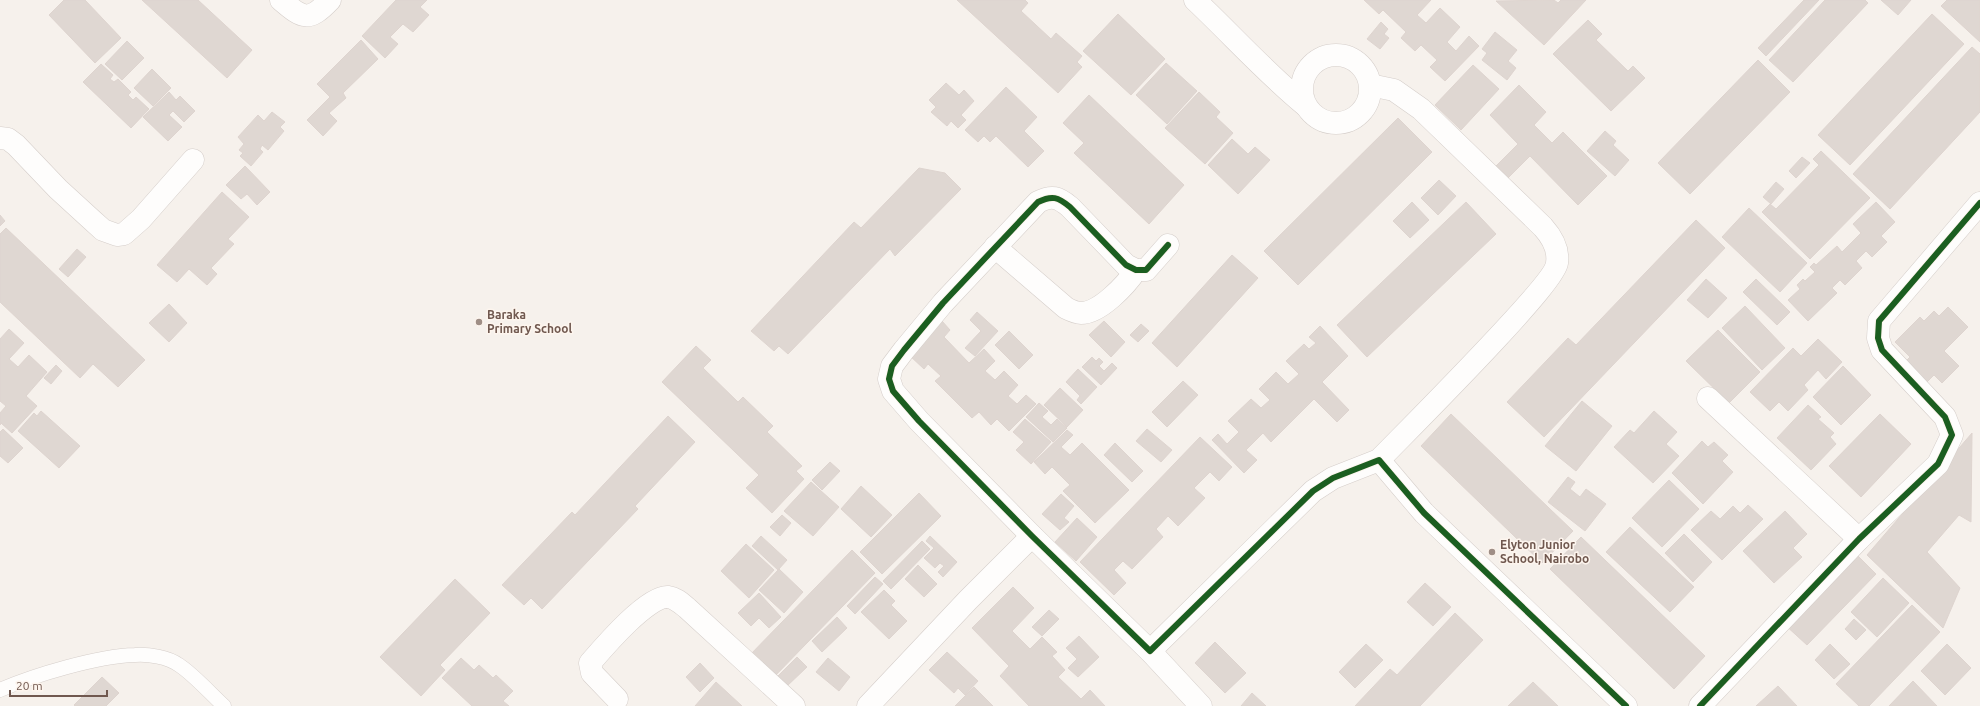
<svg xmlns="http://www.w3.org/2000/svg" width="1980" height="706" font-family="Ubuntu,sans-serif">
<rect width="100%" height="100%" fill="#f6f1ec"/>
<!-- building -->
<g fill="#dfd7d2" stroke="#ded4cf">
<polygon points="64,0 85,0 121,38 95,63 49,15"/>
<polygon points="142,0 198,0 252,50 227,78"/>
<polygon points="396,0 427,0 420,7 429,15 413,32 403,24 390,37 398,44 385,58 362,36"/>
<polygon points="957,0 1025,0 1028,3 1021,11 1051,39 1056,33 1082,56 1077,62 1082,67 1058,93"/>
<polygon points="1364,0 1431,0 1417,15 1426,23 1440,8 1460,27 1447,42 1456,51 1469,36 1479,46 1445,81 1430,67 1437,60 1421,45 1415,51 1401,38 1406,32 1383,10 1379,14"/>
<polygon points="1554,0 1558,3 1561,0 1586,0 1544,45 1496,1"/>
<polygon points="1804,0 1819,0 1766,56 1758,48"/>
<polygon points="1825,0 1865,0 1868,3 1793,82 1769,60"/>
<polygon points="1881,0 1911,0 1898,15"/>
<polygon points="1947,0 1980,0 1980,42 1941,6"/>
<polygon points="1118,14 1165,59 1131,95 1083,51"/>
<polygon points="1932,14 1964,44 1850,165 1818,135"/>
<polygon points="1588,20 1602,34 1596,40 1628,71 1633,66 1645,78 1611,111 1553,54"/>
<polygon points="1381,22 1388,29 1384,34 1389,38 1380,49 1367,39"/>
<polygon points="1495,32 1517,50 1508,61 1516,68 1507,80 1482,60 1487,53 1482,49"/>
<polygon points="361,40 378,59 343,93 346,98 329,113 337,121 323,136 307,120 330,97 317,84"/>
<polygon points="127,41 144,58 122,80 105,64"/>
<polygon points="1972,47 1980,54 1980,112 1890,209 1853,174"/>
<polygon points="1758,60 1790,92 1690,194 1658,163"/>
<polygon points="1166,63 1197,91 1167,124 1136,95"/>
<polygon points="101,64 113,75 110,79 114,82 118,79 131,92 128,95 133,100 136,97 149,109 131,128 83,82"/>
<polygon points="1473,65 1499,89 1461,130 1435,105"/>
<polygon points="152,69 171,88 153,106 134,88"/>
<polygon points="946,83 959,95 964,90 974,101 961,115 966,120 958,128 951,121 947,126 931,112 936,107 929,100"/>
<polygon points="1519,85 1546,112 1534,125 1552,143 1563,132 1607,176 1578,205 1530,156 1507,179 1495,167 1518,144 1490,115"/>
<polygon points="1006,87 1037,117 1024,131 1044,151 1028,167 996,136 990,142 984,136 978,142 965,130"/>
<polygon points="169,92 176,100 180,96 195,111 184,122 173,111 169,115 182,127 168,141 143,117"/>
<polygon points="1199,92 1220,112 1216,117 1233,133 1205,164 1165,128"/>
<polygon points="1089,95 1184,185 1149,224 1074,153 1084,143 1063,123"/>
<polygon points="272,112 285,122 280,127 284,131 268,150 262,145 260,149 263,152 251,166 240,156 243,153 239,150 244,144 238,137 258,115 264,121"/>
<polygon points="1398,118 1432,152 1298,285 1264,251"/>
<polygon points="1605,131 1616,141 1613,145 1629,160 1615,176 1587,151"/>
<polygon points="1232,139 1248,154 1255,147 1270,160 1238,194 1208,165"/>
<polygon points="1821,151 1870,198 1810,259 1762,212 1770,204 1776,209 1819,165 1813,159"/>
<polygon points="1802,157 1810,163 1796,178 1789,171"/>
<polygon points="245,166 270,192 257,205 247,194 241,199 226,185"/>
<polygon points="919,168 945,173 961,189 895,256 890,249 788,354 779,346 774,351 751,331 854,222 861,228"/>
<polygon points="1439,180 1456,196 1438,215 1421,198"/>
<polygon points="1776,182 1784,189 1771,204 1763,197"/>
<polygon points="222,192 249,217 228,239 234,244 211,268 217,274 207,285 189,269 177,282 157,265"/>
<polygon points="1412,202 1429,220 1410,238 1393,221"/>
<polygon points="1466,202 1496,234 1367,357 1337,325"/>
<polygon points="1876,202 1895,222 1881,236 1887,242 1872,257 1866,251 1856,261 1862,268 1845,285 1840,280 1832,288 1837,293 1808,321 1788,300 1800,289 1797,285 1803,279 1805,281 1815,272 1810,267 1814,263 1816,265 1837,246 1842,252 1861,233 1853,224"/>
<polygon points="1749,208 1807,263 1780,292 1722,237"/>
<polygon points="0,215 5,221 0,226"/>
<polygon points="1696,220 1725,248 1544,437 1507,402 1568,338 1576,345"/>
<polygon points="6,228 145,360 118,387 93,364 80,378 0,302 0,234"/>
<polygon points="77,249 86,257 68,277 59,269"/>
<polygon points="1232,255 1258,278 1177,367 1152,343"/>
<polygon points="1706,279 1727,298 1708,318 1687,300"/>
<polygon points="1756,279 1790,312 1777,325 1743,292"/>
<polygon points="169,304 187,323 169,342 149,323"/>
<polygon points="1745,306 1785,348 1762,370 1722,328"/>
<polygon points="1948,307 1968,327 1944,351 1959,366 1942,383 1934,375 1926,383 1905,362 1910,357 1895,342 1920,317 1924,321 1934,311 1939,316"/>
<polygon points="977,312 998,331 975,356 965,348 981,331 970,320"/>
<polygon points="942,321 950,330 944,337 969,363 984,349 995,361 985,371 995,380 1004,371 1018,385 1008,396 1017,404 1026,395 1036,404 1009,431 997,419 991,425 979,412 972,418 935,381 941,376 928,364 924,369 909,355"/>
<polygon points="1104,321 1125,342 1111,357 1089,335"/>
<polygon points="1141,324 1149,331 1138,342 1130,335"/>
<polygon points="1320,326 1348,356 1322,382 1349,410 1337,422 1314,399 1271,442 1263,433 1246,450 1257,460 1244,473 1212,440 1218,434 1227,444 1239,432 1228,421 1251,399 1261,408 1270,400 1259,389 1276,372 1288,384 1299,374 1286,361 1304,344 1309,349 1316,343 1309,337"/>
<polygon points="9,329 24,343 9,359 18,367 29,355 47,372 26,396 37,406 12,433 1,423 0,425 0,413 6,406 0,401 0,339"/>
<polygon points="1718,330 1760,372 1729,403 1686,361"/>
<polygon points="1009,331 1033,355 1019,369 995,345"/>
<polygon points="1818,339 1842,362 1826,379 1818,370 1804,385 1808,390 1788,411 1779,402 1770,411 1750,392 1793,348 1801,356"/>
<polygon points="696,346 711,360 703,368 738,402 743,397 773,426 767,432 802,466 796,471 804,479 772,513 746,488 759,475 662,382"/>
<polygon points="1092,357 1096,361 1099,358 1103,362 1099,366 1104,371 1112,363 1117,368 1101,385 1082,367"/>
<polygon points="56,365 62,371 51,384 44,378"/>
<polygon points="1843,366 1871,395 1841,425 1813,397"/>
<polygon points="1078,369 1097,387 1081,404 1077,400 1080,396 1066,382"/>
<polygon points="1183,381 1198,395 1167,427 1152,412"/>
<polygon points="1060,388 1083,410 1067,427 1044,405"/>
<polygon points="1582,401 1612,426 1576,471 1545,446"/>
<polygon points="1039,403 1048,411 1042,417 1051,425 1057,419 1067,428 1053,442 1026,417"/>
<polygon points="1808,405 1821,417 1818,419 1834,433 1830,437 1836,444 1811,470 1777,438"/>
<polygon points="41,411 80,446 59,468 18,431 34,413 37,416"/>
<polygon points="1654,411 1677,432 1666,444 1679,456 1653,483 1614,447 1630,430 1634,433"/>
<polygon points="1451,414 1573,531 1542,563 1421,446"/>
<polygon points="1880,414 1911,444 1861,497 1829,466"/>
<polygon points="668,416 695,442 635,506 638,509 542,609 531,598 524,605 502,585 572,512 575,515"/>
<polygon points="1025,419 1051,442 1031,464 1016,450 1024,442 1013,432"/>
<polygon points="3,429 23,448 8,463 0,456 0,432"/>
<polygon points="1147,429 1172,450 1161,462 1136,441"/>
<polygon points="1067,430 1073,435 1061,447 1070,455 1082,443 1129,490 1095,523 1063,491 1070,485 1052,467 1045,474 1034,462"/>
<polygon points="1972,433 1971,522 1959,515 1927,552 1960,588 1943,628 1867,555"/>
<polygon points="1200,437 1232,467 1219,481 1210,472 1194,488 1205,498 1178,526 1168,516 1156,529 1163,537 1132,569 1123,561 1114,570 1126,583 1114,595 1080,562"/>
<polygon points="1702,441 1708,447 1714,442 1728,455 1722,461 1733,472 1703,504 1672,473"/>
<polygon points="1115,443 1143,471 1132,482 1104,455"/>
<polygon points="830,462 840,471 822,490 812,480"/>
<polygon points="1568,477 1575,482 1570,489 1580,497 1586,489 1606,504 1585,531 1548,502"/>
<polygon points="1669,480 1699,509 1662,547 1632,518"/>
<polygon points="811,482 839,507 813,536 784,511"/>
<polygon points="861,486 892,515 871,537 841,509"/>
<polygon points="919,493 941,516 882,574 860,552"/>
<polygon points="1061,494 1074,506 1064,518 1069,522 1060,530 1042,514"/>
<polygon points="1748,505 1763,519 1722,560 1691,530 1711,511 1720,519 1733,506 1740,513"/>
<polygon points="1785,511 1807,534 1793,548 1802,557 1774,583 1743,551"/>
<polygon points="782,515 791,523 780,536 770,527"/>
<polygon points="1077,518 1097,537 1076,561 1055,542"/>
<polygon points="1630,527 1694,587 1670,612 1606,552"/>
<polygon points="1684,534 1712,562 1693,582 1665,553"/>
<polygon points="761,536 787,560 778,570 752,546"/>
<polygon points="930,536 957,562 943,577 938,572 944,566 940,563 935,568 924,558 934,548 926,541"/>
<polygon points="1581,537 1705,656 1674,689 1550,569"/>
<polygon points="922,541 930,549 891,589 883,581"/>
<polygon points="746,544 774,570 749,598 721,571"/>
<polygon points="852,550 875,573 771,680 748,657"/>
<polygon points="1854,552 1876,574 1807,645 1784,624"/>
<polygon points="918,565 937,584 924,597 905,579"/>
<polygon points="779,569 803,592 784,613 759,590"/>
<polygon points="875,577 883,584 855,614 847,606"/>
<polygon points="1883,578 1909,603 1877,637 1851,612"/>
<polygon points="455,579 490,613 440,665 445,670 421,696 380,657"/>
<polygon points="1425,583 1451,607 1433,626 1407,602"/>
<polygon points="1013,587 1034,608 1012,631 1030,649 1042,637 1057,652 1052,656 1065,670 1058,677 1081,699 1090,690 1105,706 1029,706 1000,676 1009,666 972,628"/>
<polygon points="884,590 895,601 891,605 907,621 889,639 861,612"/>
<polygon points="759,593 781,617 769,628 759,618 751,626 738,613"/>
<polygon points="1912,605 1940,632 1869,706 1859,706 1836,684"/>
<polygon points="1049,610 1059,619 1042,636 1032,627"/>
<polygon points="1455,613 1483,640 1420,706 1355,706 1390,669 1397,675"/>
<polygon points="837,617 847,628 822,652 812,641"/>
<polygon points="1854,619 1866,630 1856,640 1845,629"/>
<polygon points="1079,636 1099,657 1078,677 1068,668 1077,659 1066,648"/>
<polygon points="1215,642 1246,673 1225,693 1195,663"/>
<polygon points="1366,644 1383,660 1355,688 1339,672"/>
<polygon points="1830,644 1850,664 1834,679 1815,660"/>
<polygon points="1947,644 1971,668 1945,695 1921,671"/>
<polygon points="947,652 978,681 965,695 958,688 954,693 929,670"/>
<polygon points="797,657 807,667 786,687 777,677"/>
<polygon points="461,658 474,670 479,665 493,678 496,675 513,691 503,701 509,706 472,706 442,678"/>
<polygon points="828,658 850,677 839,691 816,672"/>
<polygon points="700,663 714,678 700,692 686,677"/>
<polygon points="102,677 119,693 106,706 75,706 74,705"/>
<polygon points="1913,681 1937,706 1889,706"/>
<polygon points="716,682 742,706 695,706"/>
<polygon points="1533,682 1558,706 1508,706"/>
<polygon points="1778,686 1797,706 1756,706"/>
<polygon points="974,687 993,706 955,706"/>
<polygon points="1252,693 1266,706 1241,706"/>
</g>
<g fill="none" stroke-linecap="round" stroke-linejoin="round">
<defs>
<path id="lane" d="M0,690C34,675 98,656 135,655C148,654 168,657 179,665C193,674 211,694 224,706"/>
<g id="street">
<path d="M281,0C303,19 309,22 330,0"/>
<path d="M1195,0C1232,35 1266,73 1305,105"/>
<circle cx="1336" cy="89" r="34"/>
<path d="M1370,85L1394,90L1421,109L1543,227C1552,237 1559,249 1557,263C1555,284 1404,434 1379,460"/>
<polyline points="0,138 8,139 16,145 58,189 93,221 103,230 117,235 124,234 141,219 193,160"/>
<path d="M1168,245L1146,270H1136L1126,265L1070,207C1058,197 1052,195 1038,202L943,303L904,350L892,366L889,379L893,391L919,421L1032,536L1150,651L1313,491L1333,478L1379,460L1424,513L1626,706"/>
<path d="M995,247L1066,308C1070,310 1076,313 1081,313C1100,313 1126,285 1136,270"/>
<polyline points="1708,398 1859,539"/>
<polyline points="1150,651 1201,706"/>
<path d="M617,699L592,673L590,663C603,648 648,595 668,597C676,598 681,603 687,608L794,706"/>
<polyline points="868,706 968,600 1032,536"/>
<polyline points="1700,706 1859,539 1938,464 1952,435 1945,417 1882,350 1878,338 1879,321 1980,203"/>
</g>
</defs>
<!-- lane casing -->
<use href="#lane" stroke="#d5ceca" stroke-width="15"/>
<!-- street casing -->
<use href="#street" stroke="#d5ceca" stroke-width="23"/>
<!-- lane -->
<use href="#lane" stroke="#fefdfc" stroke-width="14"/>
<!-- street -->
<use href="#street" stroke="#fefdfc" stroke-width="22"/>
<defs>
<g id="cycleway">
<path d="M1168,245L1146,270H1136L1126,265L1070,207C1058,197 1052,195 1038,202L943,303L904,350L892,366L889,379L893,391L919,421L1032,536L1150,651L1313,491L1333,478L1379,460L1424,513L1626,706"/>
<polyline points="1700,706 1859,539 1938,464 1952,435 1945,417 1882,350 1878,338 1879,321 1980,203"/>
</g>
</defs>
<!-- cycleway casing -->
<use href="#cycleway" stroke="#fdf5ee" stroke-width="8"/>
<!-- cycleway -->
<use href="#cycleway" stroke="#1b5e20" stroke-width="6"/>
</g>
<!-- markers -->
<g fill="#9f8e86" stroke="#fdf5ee" stroke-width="1.5">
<circle cx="479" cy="322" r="4"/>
<circle cx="1492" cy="552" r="4"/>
</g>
<g text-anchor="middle" stroke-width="3" stroke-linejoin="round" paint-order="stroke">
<!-- poi labels -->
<g font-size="12" font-weight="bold" fill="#70584f" stroke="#fdf5ee" text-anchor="start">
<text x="487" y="319">Baraka<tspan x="487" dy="14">Primary School</tspan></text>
<text x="1500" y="549">Elyton Junior<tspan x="1500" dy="14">School, Nairobo</tspan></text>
</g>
</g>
<!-- scale -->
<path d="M10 690v6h97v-6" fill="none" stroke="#70584f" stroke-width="2"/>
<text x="16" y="690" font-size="12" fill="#70584f" stroke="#fdf5ee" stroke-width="3" paint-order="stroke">20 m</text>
</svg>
